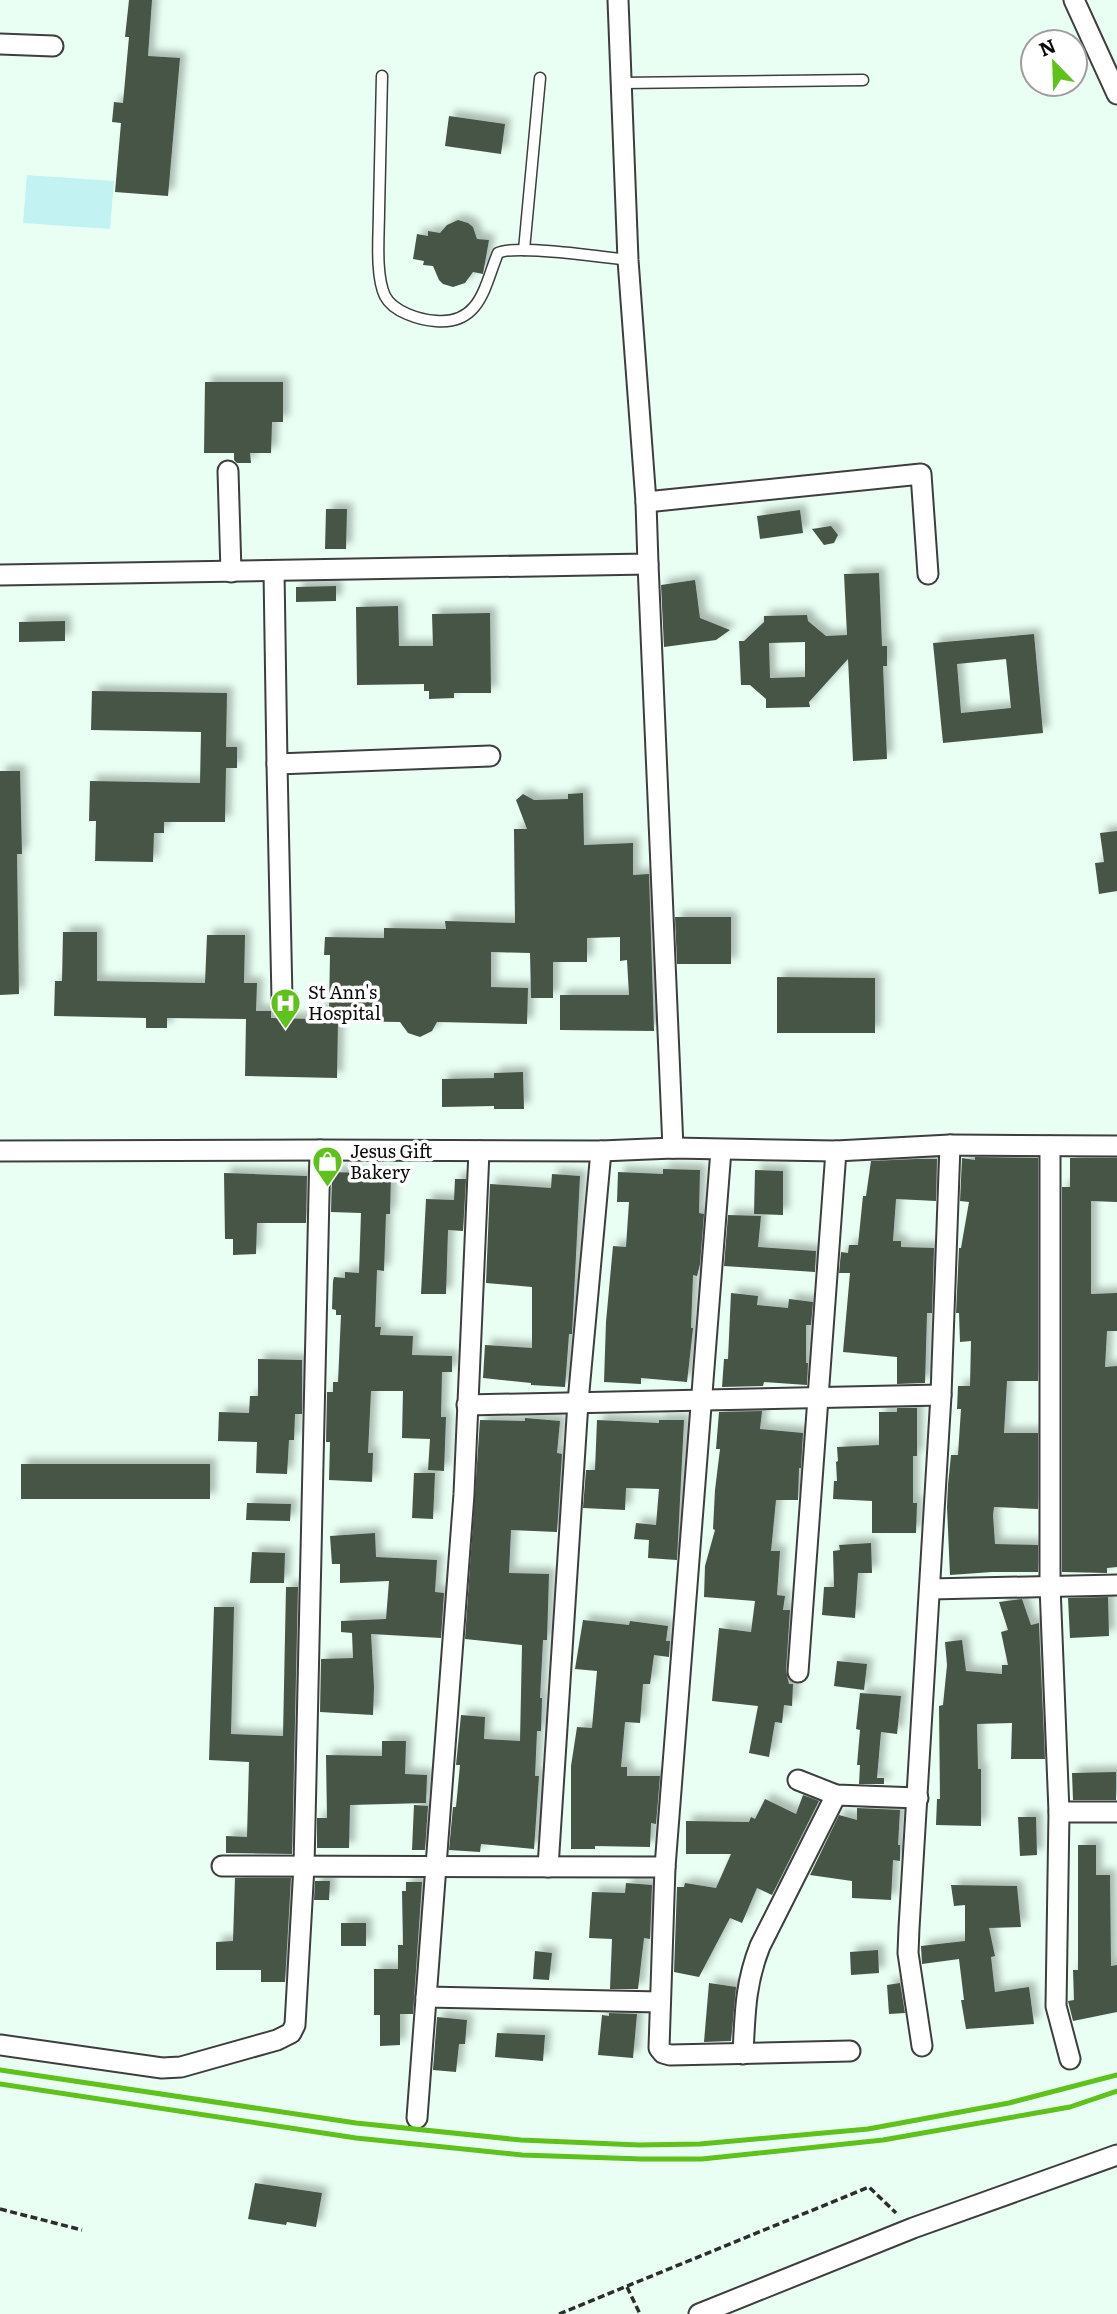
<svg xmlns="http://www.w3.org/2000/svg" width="1117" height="2314" font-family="Literata,serif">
<defs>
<filter id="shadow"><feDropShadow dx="6" dy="-6" stdDeviation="3.5" flood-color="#0004"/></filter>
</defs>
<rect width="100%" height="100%" fill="#e9fff3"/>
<!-- pitch -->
<polygon fill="#c3f2f2" points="27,175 114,181 110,229 23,223"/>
<!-- building -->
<g fill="#475447" fill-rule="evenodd" filter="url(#shadow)">
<polygon points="129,0 152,0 148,56 180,58 168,196 115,192 121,123 112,122 114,102 123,103 129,37 125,37"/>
<polygon points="449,116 505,124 501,154 445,146"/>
<polygon points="458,220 468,223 473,227 477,239 489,240 483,274 473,272 465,283 453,287 443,284 439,280 433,266 423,265 424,261 413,259 417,234 428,236 428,231 440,233 447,225"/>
<polygon points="205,382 283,382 283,422 272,422 271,453 250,453 251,463 237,463 234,460 234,453 204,453"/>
<polygon points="326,509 347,509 346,549 325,549"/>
<polygon points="800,510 803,533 760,539 757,516"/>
<polygon points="831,526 838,535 834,543 824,545 812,529"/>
<path d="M879,573L882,646H887V666H883L887,759L853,761L848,659L809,702L810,707L766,708V699L750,685H741L739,641H744L764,622V616L807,615L808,621L826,636L847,635L844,574ZM805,642V677L770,678L769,643Z"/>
<polygon points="695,580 700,618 730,630 716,640 664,647 661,585"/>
<polygon points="336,586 336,601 296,602 296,587"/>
<polygon points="398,606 399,646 433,646 432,614 490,613 491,693 454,693 454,698 429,699 429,691 424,691 424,684 357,685 356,607"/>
<polygon points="65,621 65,641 19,642 19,622"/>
<path d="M1034,634L1043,733L943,743L933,643ZM1006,659L1011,708L961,713L957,664Z"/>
<polygon points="92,691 227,693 226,747 237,747 237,768 226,768 225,822 164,822 164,833 154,833 153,862 95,861 96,821 89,821 90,781 200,783 201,732 91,730"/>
<polygon points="0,771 20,771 22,854 17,854 19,994 0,995"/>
<polygon points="583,793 584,845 633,843 633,875 649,874 654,1031 560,1030 560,995 629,995 627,960 620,961 620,937 587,938 587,962 553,962 553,998 531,998 530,953 491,952 491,987 528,988 527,1024 437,1022 432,1031 420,1037 408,1033 400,1022 338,1021 337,1078 245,1076 246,1019 167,1018 167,1028 146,1028 146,1018 54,1016 55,981 62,981 63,932 97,932 97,981 205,983 207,935 245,935 244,983 257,983 256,1011 271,1011 271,1018 315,1019 316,1010 329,1011 330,955 324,955 325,937 384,938 384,928 446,929 445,921 515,923 514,829 527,829 516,800 523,794 534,800 568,799 568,794"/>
<polygon points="1117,831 1117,891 1099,894 1095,863 1104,862 1100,833"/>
<polygon points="675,917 731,917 731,964 677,964"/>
<polygon points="777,977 875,978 875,1033 777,1033"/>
<polygon points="523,1072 524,1109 494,1109 494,1106 442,1107 442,1079 494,1078 494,1073"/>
<polygon points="975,1157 1038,1158 1038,1381 1007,1381 1004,1433 1038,1433 1038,1509 994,1507 993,1515 995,1544 1038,1545 1038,1572 992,1572 950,1575 947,1507 948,1485 951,1455 958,1455 961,1409 957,1409 958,1386 970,1386 971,1341 960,1342 959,1313 956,1313 959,1248 961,1248 969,1202 960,1201 962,1158 975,1160"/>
<polygon points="1070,1158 1117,1158 1117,1202 1091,1201 1091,1294 1117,1293 1117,1331 1107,1331 1105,1367 1117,1366 1117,1567 1107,1568 1107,1573 1062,1572 1062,1187 1070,1187"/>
<polygon points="917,1159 937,1159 936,1201 896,1199 893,1241 901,1241 901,1247 934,1248 932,1313 927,1313 925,1383 897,1384 897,1357 843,1352 850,1273 839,1273 841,1252 848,1253 849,1245 858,1245 863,1196 866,1196 871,1161"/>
<polygon points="663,1169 700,1170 699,1213 704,1214 700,1264 697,1276 693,1275 691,1328 693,1328 687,1382 641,1378 641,1384 604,1382 606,1322 613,1246 626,1247 629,1202 617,1202 618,1172 663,1174"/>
<polygon points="755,1170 783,1171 783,1215 754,1214"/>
<polygon points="332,1172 391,1174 390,1214 386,1214 384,1271 377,1270 375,1327 381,1327 380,1335 413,1336 412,1355 452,1356 452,1372 442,1372 441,1417 446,1417 444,1471 428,1470 430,1439 402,1438 403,1391 371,1391 368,1453 373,1453 372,1482 329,1480 330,1442 326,1442 327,1392 333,1392 333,1382 338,1382 341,1315 336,1315 336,1310 332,1309 333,1281 334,1277 345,1278 345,1272 359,1273 361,1213 331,1212"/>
<polygon points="224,1173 307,1176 306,1223 257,1223 256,1254 233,1255 233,1239 225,1239"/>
<polygon points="552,1174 580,1176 572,1334 569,1334 565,1387 531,1385 531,1383 483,1378 485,1345 532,1348 532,1287 486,1283 490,1184 551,1188"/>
<polygon points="455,1179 466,1179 463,1231 448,1230 446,1294 421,1294 426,1199 454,1200"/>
<polygon points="728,1215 761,1216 758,1247 816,1251 815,1272 724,1266"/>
<polygon points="731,1293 758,1296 757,1305 788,1308 789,1299 813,1302 811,1325 806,1325 806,1363 808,1363 807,1385 764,1382 763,1386 722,1387 724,1359 728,1359"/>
<polygon points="258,1359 302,1360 302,1414 295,1414 294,1440 289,1440 287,1474 256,1473 257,1442 218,1441 219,1412 249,1413 250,1396 258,1396"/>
<polygon points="897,1408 917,1408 917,1456 913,1456 913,1503 917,1503 916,1533 872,1533 872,1501 833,1499 834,1481 837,1481 836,1462 838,1461 837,1447 879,1445 879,1412 897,1412"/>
<polygon points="762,1411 760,1429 803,1433 801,1468 799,1468 798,1500 776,1500 771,1551 780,1551 777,1595 785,1596 783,1610 790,1610 786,1671 789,1684 793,1684 792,1706 784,1705 782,1723 775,1722 769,1757 749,1753 758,1706 712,1701 719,1628 751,1632 755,1601 704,1597 705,1566 715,1530 713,1529 715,1490 720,1449 716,1449 719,1412"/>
<polygon points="525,1418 560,1421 557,1453 562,1454 557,1532 511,1530 509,1573 549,1574 547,1640 543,1640 540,1698 542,1698 541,1731 537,1731 535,1776 539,1776 534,1849 481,1844 480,1852 449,1850 453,1807 456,1807 460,1765 456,1765 461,1715 485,1717 484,1739 520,1741 522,1645 465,1639 480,1420 525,1421"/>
<polygon points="597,1420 659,1423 659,1420 684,1420 677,1560 648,1558 649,1540 634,1539 636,1523 656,1525 659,1489 626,1488 625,1510 583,1508 586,1470 595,1470"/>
<rect x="21" y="1464" width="189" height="35"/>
<polygon points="414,1473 435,1473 433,1519 412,1518"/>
<polygon points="247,1503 291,1504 290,1521 246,1520"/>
<polygon points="375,1533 376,1557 437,1560 435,1592 444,1593 441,1638 371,1634 374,1687 373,1715 320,1712 321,1659 353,1658 352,1633 341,1632 341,1621 386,1619 389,1581 340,1583 340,1564 332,1564 330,1536"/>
<polygon points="871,1543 872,1573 858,1573 855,1618 822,1615 824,1587 834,1587 833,1551 840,1550 839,1545"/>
<polygon points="252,1552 285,1553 284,1583 250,1583"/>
<polygon points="286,1587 298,1587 292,1854 226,1853 226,1836 247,1837 249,1762 209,1760 214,1607 234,1607 231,1734 283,1736"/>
<polygon points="1108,1597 1109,1636 1070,1638 1068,1598"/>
<polygon points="1022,1599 1031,1625 1039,1623 1039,1626 1045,1759 1011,1759 1012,1723 977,1724 978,1769 981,1769 981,1826 936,1825 937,1799 940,1799 939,1706 943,1705 947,1665 945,1642 962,1640 966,1671 1002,1674 1002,1665 1008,1665 1001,1632 1008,1630 999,1602"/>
<polygon points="583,1620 629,1625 630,1621 668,1626 666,1641 670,1641 669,1657 654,1655 650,1684 643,1684 640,1723 625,1722 621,1767 627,1767 627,1776 660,1776 656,1824 651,1823 650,1847 595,1846 595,1849 571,1849 571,1766 577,1727 592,1728 597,1671 575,1669"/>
<polygon points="837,1661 867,1664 864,1690 834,1686"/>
<polygon points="860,1693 901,1696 897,1734 881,1732 877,1778 884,1778 884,1784 859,1784 860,1765 857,1765 860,1730 856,1729"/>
<polygon points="382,1741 406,1741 405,1774 427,1775 426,1803 350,1805 349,1848 317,1848 317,1818 327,1818 326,1755 382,1756"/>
<polygon points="1116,1772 1116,1800 1073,1800 1072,1773"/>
<polygon points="803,1795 819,1801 772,1895 757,1888 742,1923 730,1918 699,1977 674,1972 677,1887 684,1887 685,1883 716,1888 731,1854 686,1854 686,1821 749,1822 751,1817 755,1819 765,1799 796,1814"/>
<polygon points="414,1805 428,1806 425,1850 412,1850"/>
<polygon points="857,1808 900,1810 898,1845 900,1845 900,1861 893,1860 891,1900 852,1898 852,1881 810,1875 839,1815 857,1820"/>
<polygon points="1018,1817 1036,1817 1037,1855 1020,1856"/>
<polygon points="1078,1845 1096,1845 1096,1875 1110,1875 1111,1966 1117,1965 1117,2012 1073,2021 1068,2001 1074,2000 1073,1970 1078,1970"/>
<polygon points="235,1878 291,1878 285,1982 261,1982 261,1970 216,1970 216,1942 233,1941"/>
<polygon points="315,1881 330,1881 329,1900 314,1900"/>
<polygon points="406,1882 422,1882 413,2014 400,2014 400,2045 380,2046 380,2015 374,2015 374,1969 398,1969 398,1945 403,1945 402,1891 406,1891"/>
<polygon points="626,1883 652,1885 650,1939 644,1938 638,1989 610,1989 612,1939 589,1938 592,1892 625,1893"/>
<polygon points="951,1885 1017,1886 1021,1927 989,1928 995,1956 991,1957 995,1992 1029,1987 1034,2024 966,2029 961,2000 964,2000 959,1959 922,1964 921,1946 965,1941 965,1905 954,1906"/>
<rect x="341" y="1923" width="25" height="23"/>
<polygon points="878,1950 879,1973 851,1975 850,1952"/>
<polygon points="535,1951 552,1953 549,1980 533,1979"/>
<polygon points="709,1983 736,1987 731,2041 704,2042"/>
<polygon points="900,1983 905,2013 889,2014 887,1985"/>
<polygon points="609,2013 637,2014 633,2058 598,2055 602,2015 609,2016"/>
<polygon points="437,2017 467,2020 465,2044 459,2044 456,2072 433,2070"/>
<polygon points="497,2033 545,2035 543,2061 495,2057"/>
<polygon points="255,2183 322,2193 316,2227 287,2222 286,2225 248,2219"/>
</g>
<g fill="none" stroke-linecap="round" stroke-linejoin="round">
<defs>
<g id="lane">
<path d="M382,76C381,121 380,166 379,211C379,234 375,275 385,296C393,312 420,320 436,321C481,325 485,284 498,253C516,244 603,257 628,260"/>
<polyline points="622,83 863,80"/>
<polyline points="524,250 540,78"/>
</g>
<g id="street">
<polyline points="1074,0 1117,94"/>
<polyline points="0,44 53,46"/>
<polyline points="228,471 231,572"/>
<polyline points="646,502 921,474 928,574"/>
<polyline points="648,564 673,1148"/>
<polyline points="274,571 277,764 490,756"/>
<polyline points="0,575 648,564 646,502 628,260 618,0"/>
<polyline points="277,764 282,999"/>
<polyline points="1050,1146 1050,1586 1059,1812 1056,2006 1070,2059"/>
<polyline points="721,1150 665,1867 659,2048 663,2053 670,2055 850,2051"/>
<polyline points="0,1151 320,1150 601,1151 673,1148 836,1151 950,1145 1117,1146"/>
<polyline points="467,1405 941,1395"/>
<polyline points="930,1589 1117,1585"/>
<polyline points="798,1672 836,1151"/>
<polyline points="798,1780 836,1795 918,1798"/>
<polyline points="1059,1812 1117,1812"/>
<polyline points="222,1866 665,1867"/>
<polyline points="548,1867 578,1402 601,1151"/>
<polyline points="426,1997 660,2002"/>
<polyline points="0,2045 162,2068 181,2067 277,2040 291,2033 295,2025 304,1866 320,1150"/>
<polyline points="922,2046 908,1953 909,1928 941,1395 950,1145"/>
<path d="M743,2054C745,2014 745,1984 760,1946L836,1795"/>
<polyline points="417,2118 464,1494 479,1151"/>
<polyline points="699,2314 913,2228 1117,2155"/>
</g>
</defs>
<!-- lane casing -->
<use href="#lane" stroke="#3e3e3e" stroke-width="13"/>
<!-- street casing -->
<use href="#street" stroke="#3e3e3e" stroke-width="23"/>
<!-- path -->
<g stroke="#2d2d2d" stroke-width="3.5" stroke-dasharray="7 3.5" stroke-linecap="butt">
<polyline points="0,2209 82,2230"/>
<polyline points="627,2287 640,2314"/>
<polyline points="559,2314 869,2187 896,2213"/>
</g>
<!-- lane -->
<use href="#lane" stroke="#fff" stroke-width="10"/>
<!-- street -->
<use href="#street" stroke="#fff" stroke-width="19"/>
<!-- rail -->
<g stroke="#5ec21b" stroke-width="5">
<polyline points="0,2070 356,2123 521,2140 639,2145 700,2144 868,2129 1009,2103 1117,2075"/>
<polyline points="0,2084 356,2138 522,2155 642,2159 702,2159 883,2140 1070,2107 1117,2091"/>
</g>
</g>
<!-- icons -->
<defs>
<symbol id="hospital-pin" viewBox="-11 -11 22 30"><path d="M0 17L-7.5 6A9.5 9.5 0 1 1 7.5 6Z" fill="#5ec21b" stroke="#fff"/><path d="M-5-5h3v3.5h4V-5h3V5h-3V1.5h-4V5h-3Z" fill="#fff"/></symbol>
<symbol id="shop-pin" viewBox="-11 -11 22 30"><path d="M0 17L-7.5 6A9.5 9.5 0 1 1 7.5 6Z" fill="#5ec21b" stroke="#fff"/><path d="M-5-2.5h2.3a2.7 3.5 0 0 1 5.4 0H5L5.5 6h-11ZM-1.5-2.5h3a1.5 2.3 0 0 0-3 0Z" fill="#fff"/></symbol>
</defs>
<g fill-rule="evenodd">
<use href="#hospital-pin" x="268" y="986" width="35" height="47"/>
<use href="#shop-pin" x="310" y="1144" width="35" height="47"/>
</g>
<g text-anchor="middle" stroke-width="7" stroke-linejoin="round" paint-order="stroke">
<!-- poi labels -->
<g font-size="18" fill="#0b0b0b" stroke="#fff" text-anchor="start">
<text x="308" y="999">St Ann's<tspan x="308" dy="21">Hospital</tspan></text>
<text x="350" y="1158">Jesus Gift<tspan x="350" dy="21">Bakery</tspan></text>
</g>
</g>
<!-- north arrow -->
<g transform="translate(1054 63) rotate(337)"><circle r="33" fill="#ffffff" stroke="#9d9d9d" stroke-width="2"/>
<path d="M0-5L12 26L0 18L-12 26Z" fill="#5ec21b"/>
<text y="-10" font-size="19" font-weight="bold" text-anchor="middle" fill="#0b0b0b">N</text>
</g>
</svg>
